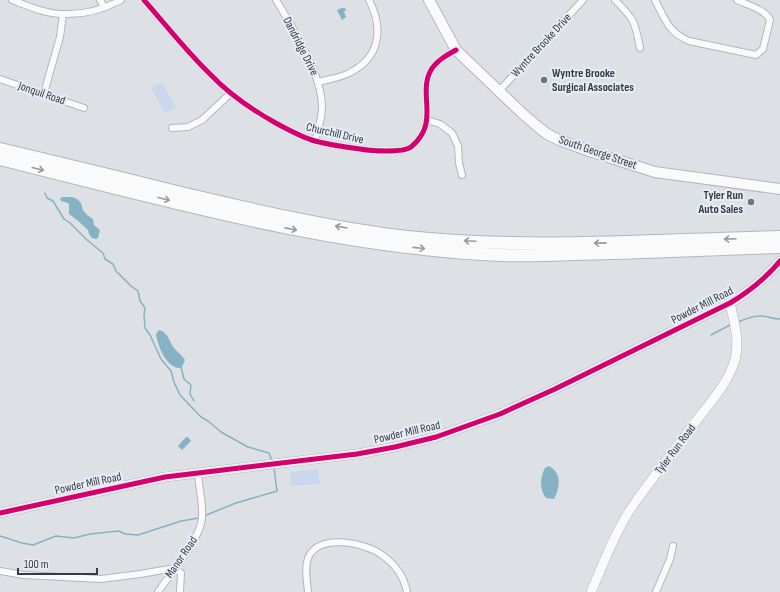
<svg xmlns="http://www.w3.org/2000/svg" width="780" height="592" font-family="'Sofia Sans Condensed',sans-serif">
<rect width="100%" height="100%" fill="#dde1e6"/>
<!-- green -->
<g fill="#c9d8ed">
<polygon points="162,82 176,107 165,113 151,88"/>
<polygon points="318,469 320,484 291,486 290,472"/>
</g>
<!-- water -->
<g fill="#87b2c4">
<polygon points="342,8 345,8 346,10 344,12 346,17 342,20 337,10"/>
<polygon points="62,197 72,197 77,199 81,203 83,210 87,215 93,219 94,225 100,230 98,238 96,239 92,238 89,234 88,230 77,220 69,214 69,205 68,203 61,201 60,199"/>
<path d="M159,330C168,332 169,341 174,348C177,352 182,355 185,360L182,367L179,368C165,366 158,346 156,334Z"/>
<polygon points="186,437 188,437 191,441 182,450 178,446"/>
<path d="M549,466C562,473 560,487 554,499L546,498C539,489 540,477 545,468Z"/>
</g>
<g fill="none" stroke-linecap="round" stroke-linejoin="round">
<!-- stream -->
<g stroke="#87b2c4" stroke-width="1.5">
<polyline points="45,193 47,198 53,201 64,219 70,223 87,240 103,253 105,259 113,264 116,271 131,286 138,291 140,301 145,308 144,315 145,328 150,335 161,359 171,371 174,382 180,395 201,417 208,421 221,432 248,447 269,453 272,461"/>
<path d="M738,322C745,319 752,316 760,316C768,316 772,319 780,319"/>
<polyline points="711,335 730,325"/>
<polyline points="181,367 184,379 191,385 190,394 194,401"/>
<polyline points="204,516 236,503 277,491 274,468"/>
<polyline points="0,536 22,543 33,545 56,536 74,538 90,534 119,531 125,534 138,535 181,521 199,518"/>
</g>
<defs>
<g id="street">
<path d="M12,0C28,6 46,14 63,14C83,15 104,9 121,0"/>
<polyline points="100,0 104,7"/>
<path d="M144,0C166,25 187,52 211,75C229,94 251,109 274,122C287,129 301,137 315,141C330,145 345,147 360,149C371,151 403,153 411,147C441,122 417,95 431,70C436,61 447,55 456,50"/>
<path d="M276,0C293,28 322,75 322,107C322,119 318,130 315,141"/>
<path d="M615,0C634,19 635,21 640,48"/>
<path d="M655,0C665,19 668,32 689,41L756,55L763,49L770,20C765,9 747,5 737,0"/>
<polyline points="0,79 84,108"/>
<path d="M319,82C328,79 340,78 349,73C380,58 384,29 369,0"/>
<polyline points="499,91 583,0"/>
<polyline points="44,93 60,37 63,14"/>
<polyline points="427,120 440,124 452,133 458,146 459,163 462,175"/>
<polyline points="172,128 188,127 202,120 231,93"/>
<polyline points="0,571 24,575 101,579 140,574 175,568 181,573 180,592"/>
<path d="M158,592C171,573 201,539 202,517C203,503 199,488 198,474"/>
<path d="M308,592C307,581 304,566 309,556C321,533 366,543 382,555C395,564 404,577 407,592"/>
<polyline points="656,592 670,559 673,546"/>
</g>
<g id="secondary">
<path d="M0,513L165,477L357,454L395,447L436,437L500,414L555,389L730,303C750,291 766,278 780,261"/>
<path d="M591,592C604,563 615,531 634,504C654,476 675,449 696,421C710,403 728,383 735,360C740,340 734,322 730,303"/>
</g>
<polyline id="primary" points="429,0 456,50 523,114 537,126 547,134 559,140 592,152 655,172 780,189"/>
<g id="highway">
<path d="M0,149C59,163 118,177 177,192C253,210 329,228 407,237C531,250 656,240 780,237"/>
<path d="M0,159C166,200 331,248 502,255C526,256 550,255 574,254C642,253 711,249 780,247"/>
</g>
</defs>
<!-- street casing -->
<use href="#street" stroke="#b3b6ba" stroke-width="8"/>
<!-- secondary casing -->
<use href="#secondary" stroke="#b3b6ba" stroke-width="10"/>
<!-- primary casing -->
<use href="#primary" stroke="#b3b6ba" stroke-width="12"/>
<!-- highway casing -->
<use href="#highway" stroke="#b3b6ba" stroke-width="14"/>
<!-- street -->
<use href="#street" stroke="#fafafb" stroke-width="6"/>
<!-- secondary -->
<use href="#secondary" stroke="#fafafb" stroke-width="9"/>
<!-- primary -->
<use href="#primary" stroke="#fafafb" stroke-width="10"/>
<!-- highway -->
<use href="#highway" stroke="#fafafb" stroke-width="12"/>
<defs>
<g id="cycleway">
<path d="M144,0C166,25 187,52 211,75C229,94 251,109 274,122C287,129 301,137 315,141C330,145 345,147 360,149C371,151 403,153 411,147C441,122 417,95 431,70C436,61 447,55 456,50"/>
<path d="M0,513L165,477L357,454L395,447L436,437L500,414L555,389L730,303C750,291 766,278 780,261"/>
</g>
</defs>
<!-- cycleway casing -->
<use href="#cycleway" stroke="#e6edf7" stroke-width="8"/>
<!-- cycleway -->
<use href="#cycleway" stroke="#d6006c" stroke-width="5"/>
</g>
<!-- one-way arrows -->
<defs><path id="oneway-shaft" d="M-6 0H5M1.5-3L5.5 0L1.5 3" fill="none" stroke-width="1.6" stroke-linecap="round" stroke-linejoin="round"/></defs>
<g stroke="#989a9c">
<use href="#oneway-shaft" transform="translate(38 169) rotate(14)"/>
<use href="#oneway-shaft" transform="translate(164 199) rotate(14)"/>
<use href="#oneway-shaft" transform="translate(341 227) rotate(-170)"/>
<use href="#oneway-shaft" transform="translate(291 229) rotate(11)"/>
<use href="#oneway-shaft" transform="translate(730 239) rotate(178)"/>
<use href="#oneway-shaft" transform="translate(470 241) rotate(-177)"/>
<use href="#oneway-shaft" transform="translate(600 243) rotate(179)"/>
<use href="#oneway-shaft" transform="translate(419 248) rotate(6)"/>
</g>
<!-- markers -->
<g fill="#717479" stroke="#e6edf7" stroke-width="1.5">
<circle cx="544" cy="80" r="4"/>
<circle cx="751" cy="202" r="4"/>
</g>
<g text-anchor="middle" stroke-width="4" stroke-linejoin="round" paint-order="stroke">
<!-- street labels -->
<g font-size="12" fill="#373a3e" stroke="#e6edf7">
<text transform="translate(541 45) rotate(-47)" y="4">Wyntre Brooke Drive</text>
<text transform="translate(301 46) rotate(63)" y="4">Dandridge Drive</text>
<text transform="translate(42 93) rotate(19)" y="4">Jonquil Road</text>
<text transform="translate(335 133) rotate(13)" y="4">Churchill Drive</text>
<text transform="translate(598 152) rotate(19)" y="4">South George Street</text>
<text transform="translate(702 305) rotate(-27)" y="4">Powder Mill Road</text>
<text transform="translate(407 432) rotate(-13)" y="4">Powder Mill Road</text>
<text transform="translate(675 449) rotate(-53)" y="4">Tyler Run Road</text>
<text transform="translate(88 483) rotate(-12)" y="4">Powder Mill Road</text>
<text transform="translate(181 557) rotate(-56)" y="4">Manor Road</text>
</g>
<!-- poi labels -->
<g font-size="12" font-weight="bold" fill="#373a3e" stroke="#e6edf7" text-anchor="start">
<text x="552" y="77">Wyntre Brooke<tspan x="552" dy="14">Surgical Associates</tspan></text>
<text x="743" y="199" text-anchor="end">Tyler Run<tspan x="743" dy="14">Auto Sales</tspan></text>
</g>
</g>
<!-- scale -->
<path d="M18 568v6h79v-6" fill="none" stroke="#373a3e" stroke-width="2"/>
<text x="24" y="568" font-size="12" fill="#373a3e" stroke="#e6edf7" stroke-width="3" paint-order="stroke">100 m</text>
</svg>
